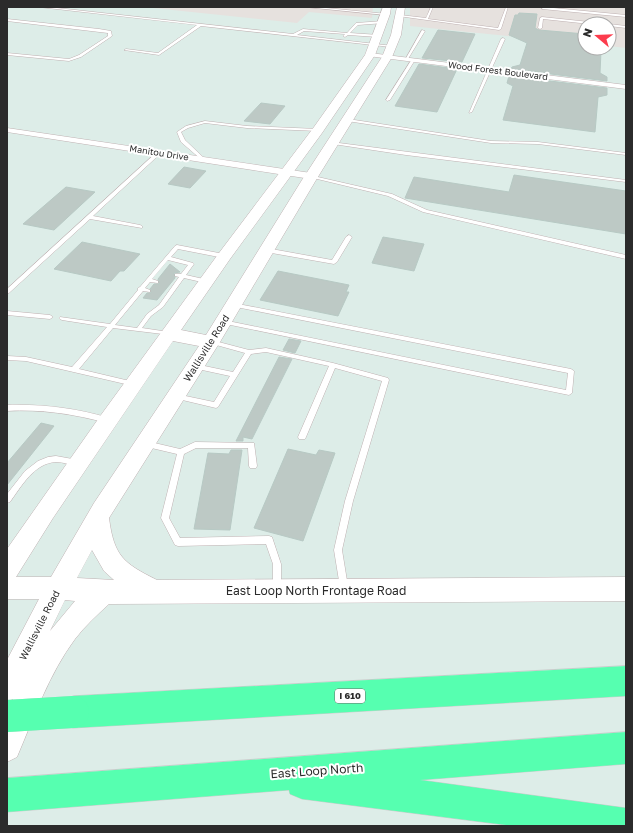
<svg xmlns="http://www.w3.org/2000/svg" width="633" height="833" font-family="'Golos Text',sans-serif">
<rect width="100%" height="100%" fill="#ddede8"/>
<!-- industrial -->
<g fill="#e6e1de">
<polygon points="144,7 373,7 372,18 309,12 297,23"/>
<polygon points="410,7 626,7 626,48 609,46 609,24 585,24 585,44 410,26"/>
</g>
<!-- building -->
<g fill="#bdc9c5" stroke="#b7c9c4">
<polygon points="519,13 537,14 535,28 539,30 585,34 585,48 609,48 610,36 609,49 601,51 600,73 607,77 607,81 511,69 512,67 520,65 527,43 509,35 515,15 518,15"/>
<polygon points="438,30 475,34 462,62 422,58"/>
<polygon points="419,64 457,69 437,112 395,106"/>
<polygon points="509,76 607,88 607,95 598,97 595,132 503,120 513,86 507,83"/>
<polygon points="261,103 285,106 270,124 244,121"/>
<polygon points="184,167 206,171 190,188 168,184"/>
<polygon points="514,175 626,191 626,234 405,198 414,177 509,192"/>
<polygon points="66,187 95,192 54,230 23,224"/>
<polygon points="383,237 424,244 414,271 372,263"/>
<polygon points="82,242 140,254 124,271 120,271 111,281 54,269"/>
<polygon points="170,264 180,272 174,273 175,278 157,300 143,298 147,293 151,293 150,289 154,284 159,284 158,279"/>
<polygon points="278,271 349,285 346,292 349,292 338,316 260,300"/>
<polygon points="289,339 301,341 295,353 283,350"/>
<polygon points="279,357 292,359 252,439 243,437 243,441 236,441"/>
<polygon points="41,423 54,426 7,485 7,463"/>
<polygon points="288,449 316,455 319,450 335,453 303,541 254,528"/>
<polygon points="231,450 242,450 230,530 194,529 208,453 229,454"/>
</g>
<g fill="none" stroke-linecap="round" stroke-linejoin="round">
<defs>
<g id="service">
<polygon points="39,7 48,7 293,34 303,29 347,33 356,23 383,21 384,23 358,25 350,33 379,35 378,37 348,35 345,37 343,36 345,34 304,31 297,35 393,46 391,47 201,26 159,55 124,50 126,49 158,53 197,25"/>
<polygon points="305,7 316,7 387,14 386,15"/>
<polygon points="431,7 433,7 428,19 498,28 506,7 508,7 501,29 499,30 398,16 400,15 426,18"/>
<polygon points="543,7 626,15 626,17 542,9"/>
<polygon points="542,17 599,23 601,24 590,24 543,19 542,28 540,29 538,28 540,18"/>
<polygon points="7,19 99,29 111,31 112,36 81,57 69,61 7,55 7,53 69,59 79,55 108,36 108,33 7,21"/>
<polygon points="609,24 626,26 626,28 609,26"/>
<polygon points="422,30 425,31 408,59 405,60"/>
<polygon points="503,38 505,39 472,112 469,113 501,39"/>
<polygon points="412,59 415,60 390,100 387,101 386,100"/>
<polygon points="348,119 491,141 538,142 626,153 626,155 538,144 491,143 347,121 346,120"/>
<polygon points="205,121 247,126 318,129 320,130 318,131 247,128 205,123 188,128 181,132 185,140 205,159 205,161 203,161 181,142 177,132 186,126"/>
<polygon points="331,142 626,180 626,182 406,155 333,144 331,143"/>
<polygon points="157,152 161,153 93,216 140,225 142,226 142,228 90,219 9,293 7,294 7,289"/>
<polygon points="309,175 392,194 427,210 626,255 626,259 423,212 388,196 309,177"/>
<polygon points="349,235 352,237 337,262 334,264 266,252 263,250 266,248 332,260 346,237"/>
<path d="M177,245L224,254L227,256L224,258L178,249L171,257L193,263L194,264L186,275L208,280L209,281L206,283L184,278L163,307L151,316L142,328L169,332L172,334L171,335L113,328L79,369L134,382L137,384L136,386H134L26,361L7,360V356L26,357L72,367L107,327L62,320L60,319L59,318L60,317L110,324L138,290V288L140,287L175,246ZM168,260L188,265L181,274H175V276L179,277L159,305L147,314L137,328L115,325L143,291L150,292V290L145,288L150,282L158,283V281L152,279Z"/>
<polygon points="233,303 571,369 574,371 572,393 569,395 221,323 220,322 221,321 223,320 566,390 568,373 231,306 231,304"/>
<polygon points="7,311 50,315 53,317 50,319 7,315"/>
<polygon points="211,340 249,350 266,348 333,363 388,378 389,380 353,501 342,550 348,587 347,590 344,591 341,590 340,587 334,550 345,501 382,381 335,368 306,437 305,439 299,439 298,437 329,366 266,352 251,354 218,407 216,408 174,398 173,396 174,394 176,394 214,402 230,376 193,368 192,366 193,364 195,364 233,372 245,353 209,343 208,342"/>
<path d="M7,405C42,404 76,408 109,418L111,420L107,423C74,414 41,409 7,411Z"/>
<polygon points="146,441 180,449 195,442 254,443 257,466 256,468 250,468 249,466 248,448 196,448 184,454 169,518 180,538 269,536 272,537 281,564 281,589 280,592 277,593 274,592 273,589 273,564 266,544 178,546 175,545 161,518 177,454 143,446 142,444 143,442"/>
<path d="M56,456L78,460L81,461L82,463L81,465L78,466C71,465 63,462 56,462C34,463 21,487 10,502L7,503V494L25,471L38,461L48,457Z"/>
</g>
<g id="minor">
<polygon points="370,53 626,85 626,89 368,56 368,54"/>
<polygon points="7,128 311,173 316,176 311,179 7,132"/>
</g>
<path id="secondary" d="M383,7H391L390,14L375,55L322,133L230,259L181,330L206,335L302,180L382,57L391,35L397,7H405L401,35L392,57L316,180L220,342L109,518C114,556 123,563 157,580L626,577V601L109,604C97,615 85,626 75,639C49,674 34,717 17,757L7,762V713L13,699L7,702V660L39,599H7V549L101,415L219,253L314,127L365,55ZM173,341L199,346L94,503L51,577H16L53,518ZM92,550L104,571L114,580L77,578ZM65,600L75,601L50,631Z"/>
<g id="motorway">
<polygon points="626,666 626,696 73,728 62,723 57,712 62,701 73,696"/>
<polygon points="626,732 626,764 420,780 626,808 626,826 513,826 302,799 290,794 289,790 7,812 7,778"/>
</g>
</defs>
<!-- service casing -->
<use href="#service" stroke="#bfb1b2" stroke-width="1"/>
<!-- minor casing -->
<use href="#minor" stroke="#bfb1b2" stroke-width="1"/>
<!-- secondary casing -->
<use href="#secondary" stroke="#bfb1b2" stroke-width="1"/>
<!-- motorway casing -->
<use href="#motorway" stroke="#ccc" stroke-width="1"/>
<!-- service -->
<use href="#service" fill="#fff" fill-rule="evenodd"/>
<!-- minor -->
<use href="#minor" fill="#fff" fill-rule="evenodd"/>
<!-- secondary -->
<use href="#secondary" fill="#fff" fill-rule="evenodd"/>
<!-- motorway -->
<use href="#motorway" fill="#56ffb0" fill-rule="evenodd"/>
<defs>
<polyline id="motorway-bridge" points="7,716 73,712"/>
</defs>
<!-- motorway-bridge casing -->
<use href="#motorway-bridge" stroke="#ccc" stroke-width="32" stroke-linecap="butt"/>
<!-- motorway-bridge -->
<use href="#motorway-bridge" stroke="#56ffb0" stroke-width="32"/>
</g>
<g text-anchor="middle" stroke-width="4" stroke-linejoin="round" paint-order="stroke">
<!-- far-street labels -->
<g font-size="9" fill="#2b2b2b" stroke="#fff">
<text transform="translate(498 71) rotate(7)" y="3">Wood Forest Boulevard</text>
<text transform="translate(159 153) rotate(9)" y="3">Manitou Drive</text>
</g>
<!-- shield labels -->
<rect fill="#fff" stroke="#6b6b6b" stroke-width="1" x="335" y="689" width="30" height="14" rx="3"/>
<g font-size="9" font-weight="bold" fill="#2b2b2b">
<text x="350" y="699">I 610</text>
</g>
<!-- street labels -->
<g font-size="10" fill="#2b2b2b" stroke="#fff">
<text transform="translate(206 348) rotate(-58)" y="4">Wallisville Road</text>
<text transform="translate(39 625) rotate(-63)" y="4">Wallisville Road</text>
</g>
<!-- near-street labels -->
<g font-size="12" fill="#2b2b2b" stroke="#fff">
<text x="316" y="595">East Loop North Frontage Road</text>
<text transform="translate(317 771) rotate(-4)" y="4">East Loop North</text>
</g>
</g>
<!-- border -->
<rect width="633" height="833" fill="none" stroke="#2b2b2b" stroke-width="16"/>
<!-- north arrow -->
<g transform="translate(597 36) rotate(289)"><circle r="19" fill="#ffffff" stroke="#aaaaaa"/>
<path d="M0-3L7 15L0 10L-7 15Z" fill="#fc3c4d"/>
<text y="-6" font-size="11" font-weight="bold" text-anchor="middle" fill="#2b2b2b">N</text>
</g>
</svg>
